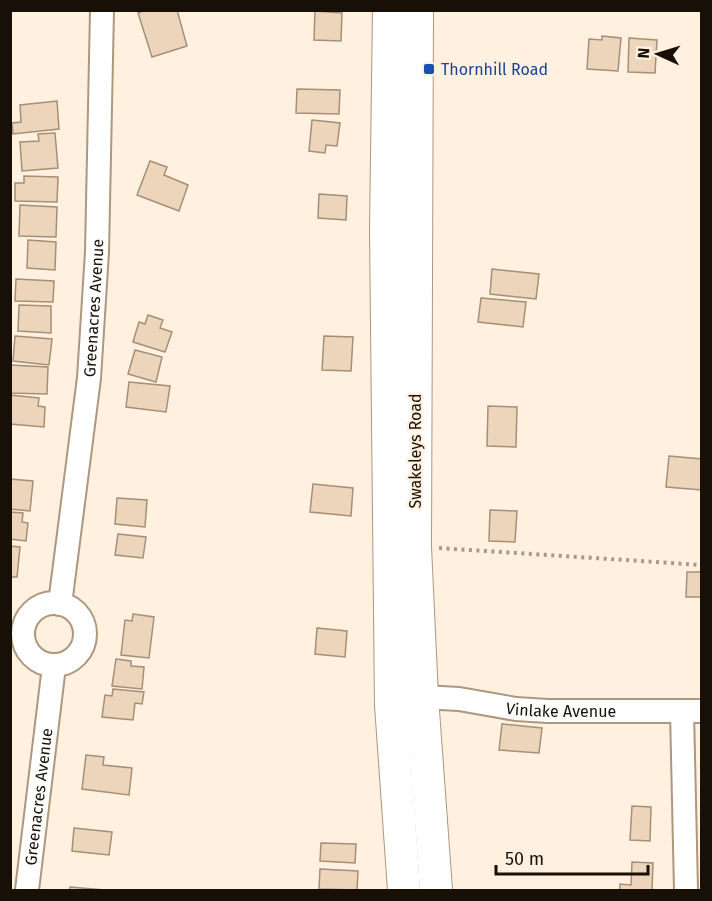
<svg xmlns="http://www.w3.org/2000/svg" width="712" height="901" font-family="'Fira Sans',sans-serif">
<rect width="100%" height="100%" fill="#fff0e0"/>
<!-- building -->
<g fill="#ecd5ba" stroke="#a58f76" stroke-width="1.5">
<polygon points="146,10 177,10 187,46 152,57 138,13"/>
<polygon points="315,11 342,13 341,41 314,40"/>
<polygon points="602,36 621,38 618,71 587,69 589,39 602,40"/>
<polygon points="629,38 657,40 655,73 628,72"/>
<polygon points="297,89 340,90 339,114 296,113"/>
<polygon points="57,101 59,129 13,134 12,123 21,122 20,105"/>
<polygon points="312,120 340,123 337,146 326,145 325,153 309,151"/>
<polygon points="55,133 58,168 22,171 20,142 39,141 38,134"/>
<polygon points="150,161 167,167 164,175 188,185 179,211 137,195"/>
<polygon points="24,176 58,177 57,202 15,201 15,183 24,183"/>
<polygon points="319,194 347,196 346,220 318,218"/>
<polygon points="20,205 57,207 56,237 19,236"/>
<polygon points="28,240 56,242 55,270 27,268"/>
<polygon points="492,269 539,274 536,299 490,294"/>
<polygon points="16,279 54,281 53,302 15,301"/>
<polygon points="481,298 526,302 523,327 478,322"/>
<polygon points="19,305 51,306 51,333 18,331"/>
<polygon points="148,315 163,320 160,328 172,332 165,352 133,342 139,322 145,324"/>
<polygon points="15,336 52,339 49,365 13,361"/>
<polygon points="324,336 353,337 351,371 322,370"/>
<polygon points="135,350 162,357 156,382 128,374"/>
<polygon points="10,365 48,367 47,394 10,393"/>
<polygon points="129,382 170,386 166,412 126,407"/>
<polygon points="10,395 39,398 38,406 45,407 44,427 10,424"/>
<polygon points="488,406 517,407 516,447 487,446"/>
<polygon points="669,456 702,459 702,490 666,487"/>
<polygon points="10,479 33,481 30,511 10,509"/>
<polygon points="313,484 353,488 351,516 310,512"/>
<polygon points="117,498 147,500 145,527 115,524"/>
<polygon points="490,510 517,511 515,542 489,541"/>
<polygon points="10,512 23,513 22,522 28,523 26,541 10,539"/>
<polygon points="118,534 146,537 143,558 115,555"/>
<polygon points="10,546 20,547 17,577 10,577"/>
<polygon points="687,572 702,572 702,597 686,597"/>
<polygon points="133,614 154,617 149,658 121,655 125,620 132,621"/>
<polygon points="317,628 347,631 345,657 315,654"/>
<polygon points="116,659 131,661 131,666 144,667 142,689 112,686"/>
<polygon points="113,689 144,692 142,704 135,703 133,720 102,717 105,695 112,696"/>
<polygon points="502,724 542,728 539,753 499,750"/>
<polygon points="86,755 104,757 103,765 132,768 129,795 82,789"/>
<polygon points="632,806 651,807 650,841 630,840"/>
<polygon points="74,828 112,832 109,855 72,851"/>
<polygon points="321,843 356,844 355,863 320,861"/>
<polygon points="632,862 653,863 652,890 620,890 620,884 631,885"/>
<polygon points="320,869 358,871 357,890 319,889"/>
<polygon points="70,887 105,890 70,890"/>
</g>
<g fill="none" stroke-linecap="round" stroke-linejoin="round">
<defs>
<g id="minor">
<circle cx="54" cy="634" r="31"/>
<path id="s1" d="M60,604L89,378L97,252L102,10"/>
<path id="s2" d="M422,697L459,699L516,709L548,711H702"/>
<polyline points="682,711 686,890"/>
<path id="s3" d="M27,890L54,666"/>
</g>
<g id="secondary">
<polyline points="389,10 386,230 391,705 404,890"/>
<polyline points="417,10 415,547 422,697 436,890"/>
</g>
</defs>
<!-- minor casing -->
<use href="#minor" stroke="#ad977d" stroke-width="26"/>
<!-- secondary casing -->
<use href="#secondary" stroke="#ad977d" stroke-width="34"/>
<!-- path -->
<polyline stroke="#a79a8d" stroke-width="4" stroke-dasharray="3 4.5" stroke-linecap="butt" points="439,548 702,565"/>
<!-- minor -->
<use href="#minor" stroke="#fff" stroke-width="22"/>
<!-- secondary -->
<use href="#secondary" stroke="#fff" stroke-width="32"/>
</g>
<!-- markers -->
<rect fill="#1a4fb4" stroke="#fff0e0" stroke-width="2" x="423" y="63" width="12" height="12" rx="3"/>
<g text-anchor="middle" stroke-width="4.5" stroke-linejoin="round" paint-order="stroke">
<!-- transit labels -->
<g font-size="16" fill="#164399" stroke="#fff0e0" text-anchor="start">
<text x="441" y="75">Thornhill Road</text>
</g>
<!-- street labels -->
<g font-size="16" fill="#181007" stroke="#fff0e0">
<text dy="6" stroke="none"><textPath href="#s1" startOffset="298">Greenacres Avenue</textPath></text>
<text transform="translate(415 451) rotate(-90)" y="6">Swakeleys Road</text>
<text dy="6" stroke="none"><textPath href="#s2" startOffset="140">Vinlake Avenue</textPath></text>
<text dy="6" stroke="none"><textPath href="#s3" startOffset="94">Greenacres Avenue</textPath></text>
</g>
</g>
<!-- border -->
<rect width="712" height="901" fill="none" stroke="#181007" stroke-width="24"/>
<!-- north arrow -->
<g transform="translate(658 54) rotate(274)" stroke="#fff0e0" stroke-width="4.5" paint-order="stroke">
<path d="M0-4.5L10 22L0 15L-10 22Z" fill="#181007"/>
<text y="-9" font-size="16" font-weight="bold" text-anchor="middle" fill="#181007">N</text>
</g>
<!-- scale -->
<path d="M496 865v9h152v-9" fill="none" stroke="#181007" stroke-width="3"/>
<text x="505" y="865" font-size="18" fill="#181007" stroke="#fff0e0" stroke-width="4.5" paint-order="stroke">50 m</text>
</svg>
